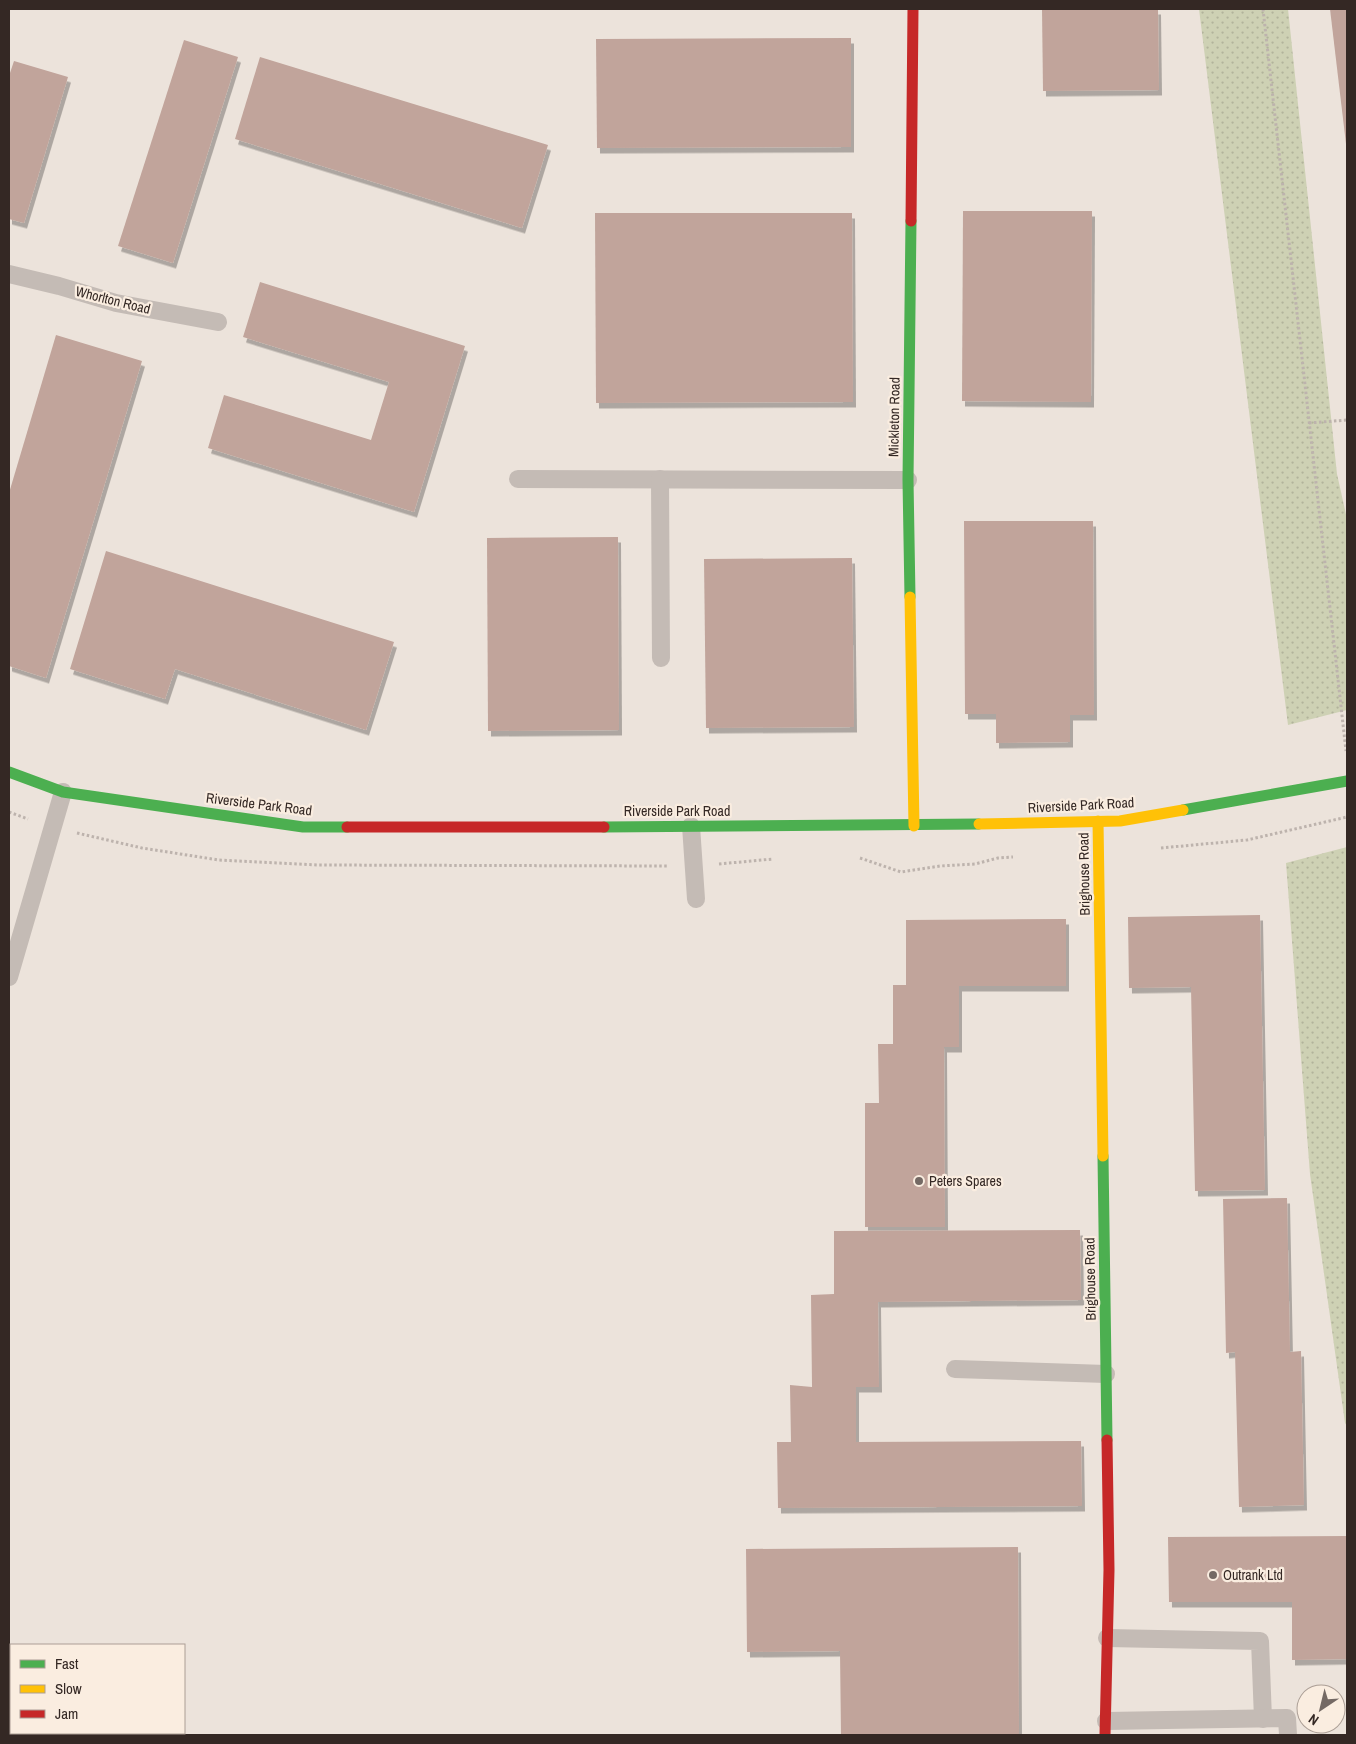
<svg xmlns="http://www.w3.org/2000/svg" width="1356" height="1744" font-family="'Archivo Narrow',sans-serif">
<defs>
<pattern id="green-dots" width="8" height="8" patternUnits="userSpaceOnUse" patternTransform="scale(1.25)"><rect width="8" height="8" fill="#ced1b4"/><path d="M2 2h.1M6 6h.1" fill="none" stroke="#b2b39b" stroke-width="1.8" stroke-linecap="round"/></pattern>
<filter id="shadow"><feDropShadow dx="3" dy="5.5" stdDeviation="0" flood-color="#0004"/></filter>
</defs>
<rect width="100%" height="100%" fill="#ece3db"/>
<!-- green -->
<g fill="url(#green-dots)">
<polygon points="1199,9 1288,9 1337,474 1347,519 1347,710 1288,725"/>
<polygon points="1347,847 1347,1426 1345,1423 1310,1174 1286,863"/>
</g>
<!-- building -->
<g fill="#c1a49b" filter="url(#shadow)">
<polygon points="1042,9 1158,9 1159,90 1043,91"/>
<polygon points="1330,9 1347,9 1347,144 1346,144"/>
<polygon points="851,38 851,147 597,148 596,39"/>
<polygon points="184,40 238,57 173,263 118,246"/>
<polygon points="260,57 548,145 522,228 235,139"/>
<polygon points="14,61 68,77 24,223 9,219 9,76"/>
<polygon points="963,211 1092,211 1091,402 962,401"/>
<polygon points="595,213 852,213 853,402 596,403"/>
<polygon points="260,282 465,346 414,512 208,448 224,395 371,440 389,382 243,337"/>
<polygon points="56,335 142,361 46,678 9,666 9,493"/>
<polygon points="964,521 1093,521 1094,715 1070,715 1070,742 996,743 996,714 965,714"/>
<polygon points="618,537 619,730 488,731 487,538"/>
<polygon points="106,551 394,642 366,730 175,669 165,699 70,669"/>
<polygon points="852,558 854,727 706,728 704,559"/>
<polygon points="1260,915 1265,1190 1195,1191 1191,987 1129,988 1128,917"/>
<polygon points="1066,919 1066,986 959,986 959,1047 944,1047 945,1227 865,1227 865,1103 879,1103 878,1044 893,1044 893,985 906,985 906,920"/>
<polygon points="1287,1198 1290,1352 1301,1351 1304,1505 1239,1507 1235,1352 1226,1353 1223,1199"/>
<polygon points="1080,1230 1081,1300 878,1302 879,1387 856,1387 856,1442 1081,1441 1082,1506 778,1508 777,1442 791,1442 790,1385 812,1387 811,1295 834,1294 834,1231"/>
<polygon points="1347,1536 1347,1659 1292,1660 1292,1602 1169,1602 1168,1537"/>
<polygon points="1018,1547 1019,1735 841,1735 840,1651 747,1652 746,1549"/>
</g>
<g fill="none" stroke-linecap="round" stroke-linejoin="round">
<!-- path -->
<g stroke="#bdb3ad" stroke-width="3" stroke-dasharray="2.5 2.5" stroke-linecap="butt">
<polyline points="1263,9 1346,751"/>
<polyline points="1309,423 1347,420"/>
<polyline points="9,812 28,819"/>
<polyline points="77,833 142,848 219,860 317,865 668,866"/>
<polyline points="1161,848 1247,840 1347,817"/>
<polyline points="860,858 901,872 940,866 975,864 998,858 1013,857"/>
<polyline points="719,864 773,859"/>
</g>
<!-- lane -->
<g stroke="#c4bbb5" stroke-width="18">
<polyline points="9,274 59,286 116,303 218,322"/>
<polyline points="518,479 908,480"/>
<polyline points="660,479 661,658"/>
<polyline points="691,826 696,899"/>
<polyline points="9,977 63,792"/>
<polyline points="955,1369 1106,1374"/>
<polyline points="1107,1638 1260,1641 1263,1719"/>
<polyline points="1106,1721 1287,1718 1288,1735"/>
</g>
<!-- fast -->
<g stroke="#4caf50" stroke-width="11">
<polyline points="910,597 908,480 911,221"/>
<polyline points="9,772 63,792 303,827 347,827"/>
<polyline points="1183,810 1347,781"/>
<polyline points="604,827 979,824"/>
<polyline points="1103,1156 1107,1440"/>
</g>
<!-- slow -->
<g stroke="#ffc107" stroke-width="11">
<polyline points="910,597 914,826"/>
<polyline points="1098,821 1103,1156"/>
<polyline points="979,824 1120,821 1183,810"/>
</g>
<!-- jam -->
<g stroke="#c62828" stroke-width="11">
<polyline points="911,221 913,9"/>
<polyline points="347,827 604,827"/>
<polyline points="1105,1735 1109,1570 1107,1440"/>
</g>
</g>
<!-- markers -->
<g fill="#746964" stroke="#faede0" stroke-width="2">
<circle cx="919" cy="1181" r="5"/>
<circle cx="1213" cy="1575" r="5"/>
</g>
<g text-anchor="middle" stroke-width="4.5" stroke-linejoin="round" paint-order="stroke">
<!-- street labels -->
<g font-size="14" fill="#342824" stroke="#faede0">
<text transform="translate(113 300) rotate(14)" y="5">Whorlton Road</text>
<text transform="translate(894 417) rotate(-89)" y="5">Mickleton Road</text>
<text transform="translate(259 804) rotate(7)" y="5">Riverside Park Road</text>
<text transform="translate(1081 805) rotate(-3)" y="5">Riverside Park Road</text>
<text x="677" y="816">Riverside Park Road</text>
<text transform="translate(1084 874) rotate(-91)" y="5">Brighouse Road</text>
<text transform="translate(1090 1279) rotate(-91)" y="5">Brighouse Road</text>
</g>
<!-- poi labels -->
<g font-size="14" fill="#342824" stroke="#faede0" text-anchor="start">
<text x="929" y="1186">Peters Spares</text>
<text x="1223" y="1580">Outrank Ltd</text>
</g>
</g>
<!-- border -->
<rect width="1356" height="1744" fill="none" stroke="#342824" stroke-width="20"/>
<!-- legend -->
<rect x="10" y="1644" width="175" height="90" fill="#faede0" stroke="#ab9e95"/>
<rect x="20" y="1660" width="25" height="8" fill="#4caf50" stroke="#ab9e95"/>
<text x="55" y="1669" font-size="15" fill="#342824">Fast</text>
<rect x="20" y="1685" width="25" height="8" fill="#ffc107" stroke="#ab9e95"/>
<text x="55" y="1694" font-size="15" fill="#342824">Slow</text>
<rect x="20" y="1710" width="25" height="8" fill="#c62828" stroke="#ab9e95"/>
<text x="55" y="1719" font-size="15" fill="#342824">Jam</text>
<!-- north arrow -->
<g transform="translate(1321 1709) rotate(215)"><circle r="24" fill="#faede0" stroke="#ab9e95"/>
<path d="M0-4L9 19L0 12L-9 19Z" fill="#746964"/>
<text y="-8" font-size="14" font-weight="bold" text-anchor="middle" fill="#342824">N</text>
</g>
</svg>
